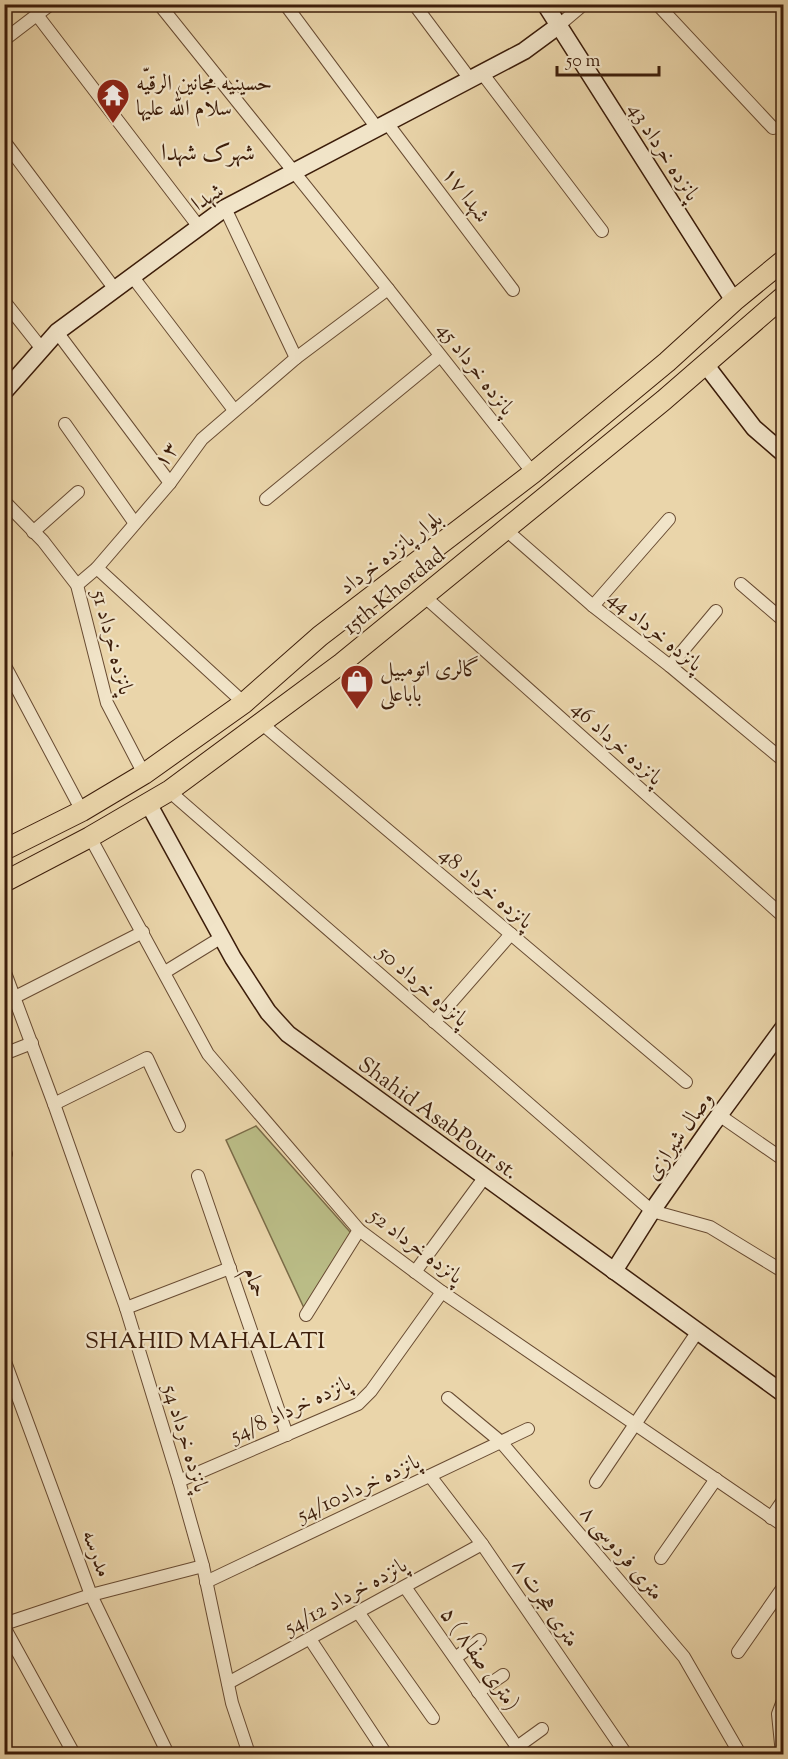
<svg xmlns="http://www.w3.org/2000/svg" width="788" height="1759" font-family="'Sorts Mill Goudy',Amiri,serif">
<rect width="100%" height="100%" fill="#ead5aa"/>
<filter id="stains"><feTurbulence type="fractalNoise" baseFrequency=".00333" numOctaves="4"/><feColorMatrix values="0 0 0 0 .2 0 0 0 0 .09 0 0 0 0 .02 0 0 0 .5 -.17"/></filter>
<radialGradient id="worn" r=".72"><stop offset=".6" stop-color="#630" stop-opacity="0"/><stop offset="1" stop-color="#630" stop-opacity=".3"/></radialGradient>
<!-- green -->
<polygon fill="#babc86" stroke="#7b6c48" stroke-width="1.5" points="256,1126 351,1233 304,1308 226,1140"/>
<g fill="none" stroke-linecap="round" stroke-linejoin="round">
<defs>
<g id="street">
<polyline points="159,4 388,289 533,473"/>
<polyline points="285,4 377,128"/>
<polyline points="414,4 470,79"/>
<polyline points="657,4 773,128"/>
<polyline points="37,15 199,227"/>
<polyline points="558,26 584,4"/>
<polyline points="4,40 51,4"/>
<polyline points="482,73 602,231"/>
<polyline points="387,123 513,290"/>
<polyline points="4,141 114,288"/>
<polyline points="225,208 296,358"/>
<polyline points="132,276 234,410"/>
<polyline points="4,301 42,349"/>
<polyline points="57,332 170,483"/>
<polyline points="65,424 134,522"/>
<polyline points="266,499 440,356"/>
<polyline points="4,501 43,541 77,585 107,703 144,774"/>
<polyline points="505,529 593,606 670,666 784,761"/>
<polyline points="33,532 78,492"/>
<polyline points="97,568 244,703"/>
<polyline points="741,584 784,621"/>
<polyline points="77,585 97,568 170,483 202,439 296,358 388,289"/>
<polyline points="425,597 784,917"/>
<polyline points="593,606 669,519"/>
<polyline points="4,664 82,811"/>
<polyline points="670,666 716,611"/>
<polyline points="261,723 686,1082"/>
<polyline points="169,791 652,1211 710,1227 784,1272"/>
<polyline points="90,837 208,1054 359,1230 442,1292 784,1526"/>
<polyline points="4,970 54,1104 126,1308 179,1481 203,1566 232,1703 249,1754"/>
<polyline points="165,972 222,937"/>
<polyline points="15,997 143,932"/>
<polyline points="434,1022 511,934"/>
<polyline points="4,1054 32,1043"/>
<polyline points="54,1104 147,1058 179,1126"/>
<polyline points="719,1115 784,1160"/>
<polyline points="4,1150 6,1154"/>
<polyline points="198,1176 287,1435"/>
<polyline points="415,1272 484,1178"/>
<polyline points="126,1308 230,1268"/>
<polyline points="306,1315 359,1230"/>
<polyline points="4,1359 91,1595 168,1754"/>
<polyline points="448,1398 501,1442 684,1657 740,1754"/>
<polyline points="430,1476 482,1544 626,1754"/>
<polyline points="179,1481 358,1404 371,1391 442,1292"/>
<polyline points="596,1482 698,1331"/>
<polyline points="771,1518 784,1499"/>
<polyline points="661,1558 716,1479"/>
<polyline points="206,1582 528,1429"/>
<polyline points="405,1587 522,1754"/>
<polyline points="358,1612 433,1718"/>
<polyline points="4,1624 91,1595 203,1566"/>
<polyline points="4,1627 74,1754"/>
<polyline points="310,1639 386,1754"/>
<polyline points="738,1652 784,1586"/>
<polyline points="455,1658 480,1640"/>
<polyline points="228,1683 482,1544"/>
<polyline points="478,1692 503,1675"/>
<polyline points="517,1747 542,1729"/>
<polyline points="782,1754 778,1714 784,1698"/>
</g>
<g id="secondary">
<polyline points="545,4 734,301"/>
<polyline points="705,364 754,428 784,454"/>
<polyline points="4,392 57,332 225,208 524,51 558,26"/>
<polyline points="148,803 233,958 268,1012 288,1034 784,1394"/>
<polyline points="614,1271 652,1211 712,1125 784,1027"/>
</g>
<g id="primary">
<polyline points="4,850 82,811 144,774 244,703 320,636 533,473 667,362 734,301 784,260"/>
<polyline points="4,882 90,837 169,791 342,663 664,400 784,296"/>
</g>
</defs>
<!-- street casing -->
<use href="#street" stroke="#684b32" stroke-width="14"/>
<!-- secondary casing -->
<use href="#secondary" stroke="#3c1d0a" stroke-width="19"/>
<!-- primary casing -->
<use href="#primary" stroke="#3c1d0a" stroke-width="22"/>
<!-- street -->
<use href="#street" stroke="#f1e4c8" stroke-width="12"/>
<!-- secondary -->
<use href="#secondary" stroke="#f1e4c8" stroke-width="16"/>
<!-- primary -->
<use href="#primary" stroke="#ead5aa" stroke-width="20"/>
</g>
<!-- icons -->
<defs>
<symbol id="temple-pin" viewBox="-11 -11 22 30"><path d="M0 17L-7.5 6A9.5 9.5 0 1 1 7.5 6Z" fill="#8f2418" stroke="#f1e4c8"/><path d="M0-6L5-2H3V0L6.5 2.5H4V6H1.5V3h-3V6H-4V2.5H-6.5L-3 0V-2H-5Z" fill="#fff"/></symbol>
<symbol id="shop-pin" viewBox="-11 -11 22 30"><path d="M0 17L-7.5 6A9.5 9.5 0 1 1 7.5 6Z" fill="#8f2418" stroke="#f1e4c8"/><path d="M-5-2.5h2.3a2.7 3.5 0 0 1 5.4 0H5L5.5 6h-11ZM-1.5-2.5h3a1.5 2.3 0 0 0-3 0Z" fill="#fff"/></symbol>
</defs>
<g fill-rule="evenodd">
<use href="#temple-pin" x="94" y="76" width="38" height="52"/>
<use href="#shop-pin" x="338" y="662" width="38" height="52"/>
</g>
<g text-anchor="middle" stroke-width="4.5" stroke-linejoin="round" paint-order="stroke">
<!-- poi labels -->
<g font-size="22" fill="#3c1d0a" stroke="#f1e4c8" text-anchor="start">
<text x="136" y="90">حسینیه مجانین الرقیّه<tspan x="136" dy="25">سلام الله علیها</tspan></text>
<text x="380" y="676">گالری اتومبیل<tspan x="380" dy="25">باباعلی</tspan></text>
</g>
<!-- street labels -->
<g font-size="22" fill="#3c1d0a" stroke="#f1e4c8">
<text transform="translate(665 151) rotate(57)" y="8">پانزده خرداد 43</text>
<text transform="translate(467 194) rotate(53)" y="8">شهدا ۱۷</text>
<text transform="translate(207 196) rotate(-33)" y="8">شهدا</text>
<text transform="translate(477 368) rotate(52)" y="8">پانزده خرداد 45</text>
<text transform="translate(165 454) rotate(-53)" y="8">۱۳</text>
<text transform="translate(390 552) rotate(-37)" y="8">بلوار پانزده خرداد</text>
<text transform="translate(393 590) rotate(-39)" y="8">15th Khordad</text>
<text transform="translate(656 630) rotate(39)" y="8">پانزده خرداد 44</text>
<text transform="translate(114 642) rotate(75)" y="8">پانزده خرداد 51</text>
<text transform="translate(618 742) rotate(42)" y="8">پانزده خرداد 46</text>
<text transform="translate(487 887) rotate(40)" y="8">پانزده خرداد 48</text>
<text transform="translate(424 985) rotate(41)" y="8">پانزده خرداد 50</text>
<text transform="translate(439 1117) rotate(36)" y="8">Shahid AsabPour st.</text>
<text transform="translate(678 1135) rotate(-55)" y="8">وصال شیرازی</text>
<text transform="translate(417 1245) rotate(37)" y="8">پانزده خرداد 52</text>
<text transform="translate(256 1282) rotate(71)" y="8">حمام</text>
<text transform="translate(290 1408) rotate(-25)" y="8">پانزده خرداد 54/8</text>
<text transform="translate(187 1438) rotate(73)" y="8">پانزده خرداد 54</text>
<text transform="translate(358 1487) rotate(-25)" y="8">پانزده خرداد54/10</text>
<text transform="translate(623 1552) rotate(50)" y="8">۸ متری فردوسی</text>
<text transform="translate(98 1553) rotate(70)" y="8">مدرسه</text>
<text transform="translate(345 1595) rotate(-29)" y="8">پانزده خرداد 54/12</text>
<text transform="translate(547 1602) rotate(56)" y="8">۸ متری هجرت</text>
<text transform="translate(481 1658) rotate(55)" y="8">۵ ( ۸متری صفا)</text>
</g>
<!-- neighbourhood labels -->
<g font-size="24" fill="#3c1d0a" stroke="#f1e4c8">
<text x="208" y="160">شهرک شهدا</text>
<text x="205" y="1348">SHAHID MAHALATI</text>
</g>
</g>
<!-- margin -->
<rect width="788" height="1759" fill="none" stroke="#ead5aa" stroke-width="24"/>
<rect x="6" y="6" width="776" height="1747" fill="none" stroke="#3c1d0a" stroke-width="3"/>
<rect x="12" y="12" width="764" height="1735" fill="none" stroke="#3c1d0a" stroke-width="1.5"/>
<!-- scale -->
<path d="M557 66v9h102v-9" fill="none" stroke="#3c1d0a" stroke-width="3"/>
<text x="566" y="66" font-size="18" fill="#3c1d0a" stroke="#f1e4c8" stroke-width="4.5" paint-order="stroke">50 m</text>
<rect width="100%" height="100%" filter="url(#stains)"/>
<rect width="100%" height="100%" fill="url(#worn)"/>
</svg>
